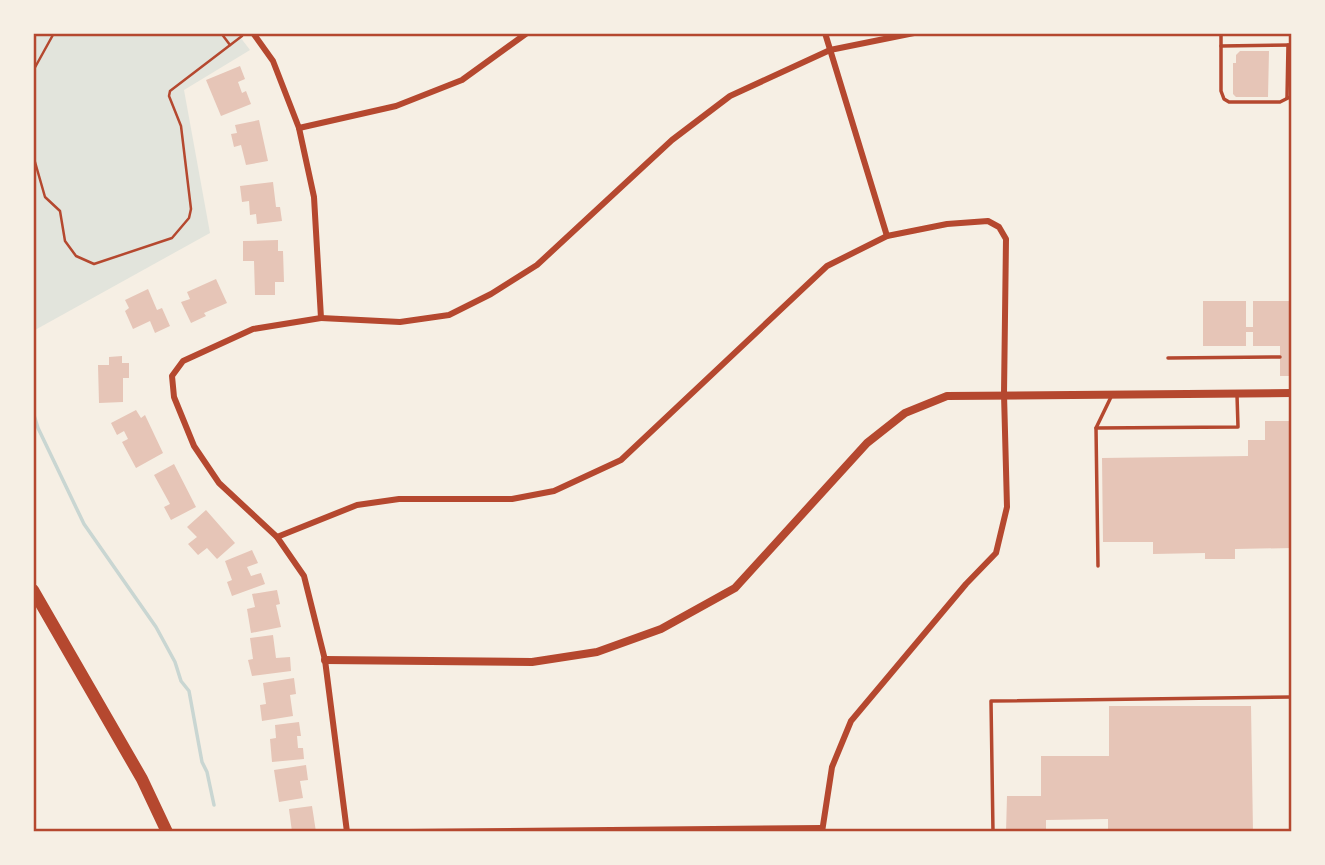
<svg xmlns="http://www.w3.org/2000/svg" width="1325" height="865" font-family="'PT Sans',sans-serif">
<rect width="100%" height="100%" fill="#f6efe4"/>
<!-- green -->
<polygon fill="#e2e4dc" points="33,33 237,33 250,50 184,90 210,233 35,330"/>
<g fill="none" stroke-linecap="round" stroke-linejoin="round">
<!-- stream -->
<polyline stroke="#c9d6d2" stroke-width="3.5" points="33,412 38,428 84,524 156,627 175,662 181,681 189,691 202,762 207,772 214,805"/>
</g>
<!-- building -->
<g fill="#e6c5b7">
<polygon points="1240,51 1269,51 1268,97 1236,97 1233,94 1233,63 1236,63 1236,55"/>
<polygon points="240,66 245,79 238,82 242,93 246,91 251,104 221,116 206,80"/>
<polygon points="259,120 268,161 246,165 241,145 234,147 231,134 237,133 235,125"/>
<polygon points="273,182 276,207 280,207 282,221 257,224 256,214 250,215 249,201 242,202 240,186"/>
<polygon points="278,240 278,251 283,251 284,282 275,282 275,295 255,295 254,261 243,261 243,241"/>
<polygon points="216,279 227,303 204,313 206,316 191,323 181,302 190,299 187,292"/>
<polygon points="148,289 157,310 162,308 170,326 155,333 150,321 133,329 125,311 129,308 125,300"/>
<polygon points="1203,301 1246,301 1246,327 1253,327 1253,301 1292,301 1292,376 1280,376 1280,346 1253,346 1253,332 1246,332 1246,346 1203,346"/>
<polygon points="122,356 122,363 129,363 129,378 123,378 123,402 99,403 98,365 109,365 109,357"/>
<polygon points="136,410 141,418 145,415 163,453 136,468 122,442 128,439 124,431 117,435 111,423"/>
<polygon points="1265,421 1292,421 1292,548 1235,549 1235,559 1205,559 1205,553 1153,554 1153,542 1103,542 1102,458 1248,456 1248,440 1265,440"/>
<polygon points="174,464 196,507 171,520 164,507 170,504 154,475"/>
<polygon points="206,510 235,543 217,559 207,548 198,555 188,544 197,537 187,527"/>
<polygon points="252,550 258,563 247,567 251,576 261,573 265,584 232,596 227,582 232,580 225,561"/>
<polygon points="277,590 280,604 276,605 281,627 251,633 247,609 255,607 252,594"/>
<polygon points="273,635 276,658 290,657 291,671 252,676 248,660 253,659 250,638"/>
<polygon points="294,678 296,694 290,695 293,716 262,721 260,705 266,704 263,683"/>
<polygon points="1109,706 1251,706 1253,832 1108,832 1108,819 1046,820 1046,832 1006,832 1007,796 1041,796 1041,756 1109,756"/>
<polygon points="299,722 301,736 297,736 298,748 303,748 304,759 272,762 270,739 276,738 275,725"/>
<polygon points="306,765 308,780 300,781 303,798 279,802 274,770"/>
<polygon points="312,806 316,832 292,832 289,809"/>
</g>
<g fill="none" stroke-linecap="round" stroke-linejoin="round">
<!-- path -->
<g stroke="#b5482f" stroke-width="2.5">
<polyline points="221,33 230,45"/>
<polyline points="33,71 54,33"/>
<polyline points="33,155 45,197 60,211 65,241 76,256 94,264 172,238 189,218 191,209 181,126 169,96 170,91 242,36"/>
</g>
<!-- service -->
<g stroke="#b5482f" stroke-width="3.5">
<polyline points="1221,33 1221,91 1224,99 1229,102 1280,102 1292,96"/>
<polyline points="1221,46 1292,45"/>
<polyline points="1287,98 1288,45"/>
<polyline points="1168,358 1280,357"/>
<polyline points="1096,428 1238,427 1237,395"/>
<polyline points="1098,566 1096,428 1111,397"/>
<polyline points="993,832 991,701 1292,697"/>
</g>
<!-- minor -->
<g stroke="#b5482f" stroke-width="6">
<polyline points="253,33 273,61 299,128 314,197 321,318 253,329 183,361 172,376 174,397 194,446 219,483 277,537 304,576 325,660 347,832"/>
<polyline points="825,33 887,236"/>
<polyline points="299,128 396,106 462,80 527,33"/>
<polyline points="321,318 400,322 449,315 491,294 537,265 672,140 730,96 830,50 914,33"/>
<polyline points="277,537 357,505 399,499 512,499 554,491 621,460 827,266 887,236 947,224 988,221 999,227 1006,239 1004,394 1007,507 996,553 966,584 851,721 832,767 822,832"/>
<polyline points="409,832 822,828"/>
</g>
<!-- tertiary -->
<polyline stroke="#b5482f" stroke-width="8" points="325,660 532,662 597,652 661,629 735,588 867,443 905,413 947,396 1292,393"/>
<!-- motorway -->
<polyline stroke="#b5482f" stroke-width="12" points="33,590 142,779 167,832"/>
</g>
<!-- border -->
<rect width="1325" height="865" fill="none" stroke="#f6efe4" stroke-width="70"/>
<rect x="35" y="35" width="1255" height="795" fill="none" stroke="#b5482f" stroke-width="2.5"/>
</svg>
